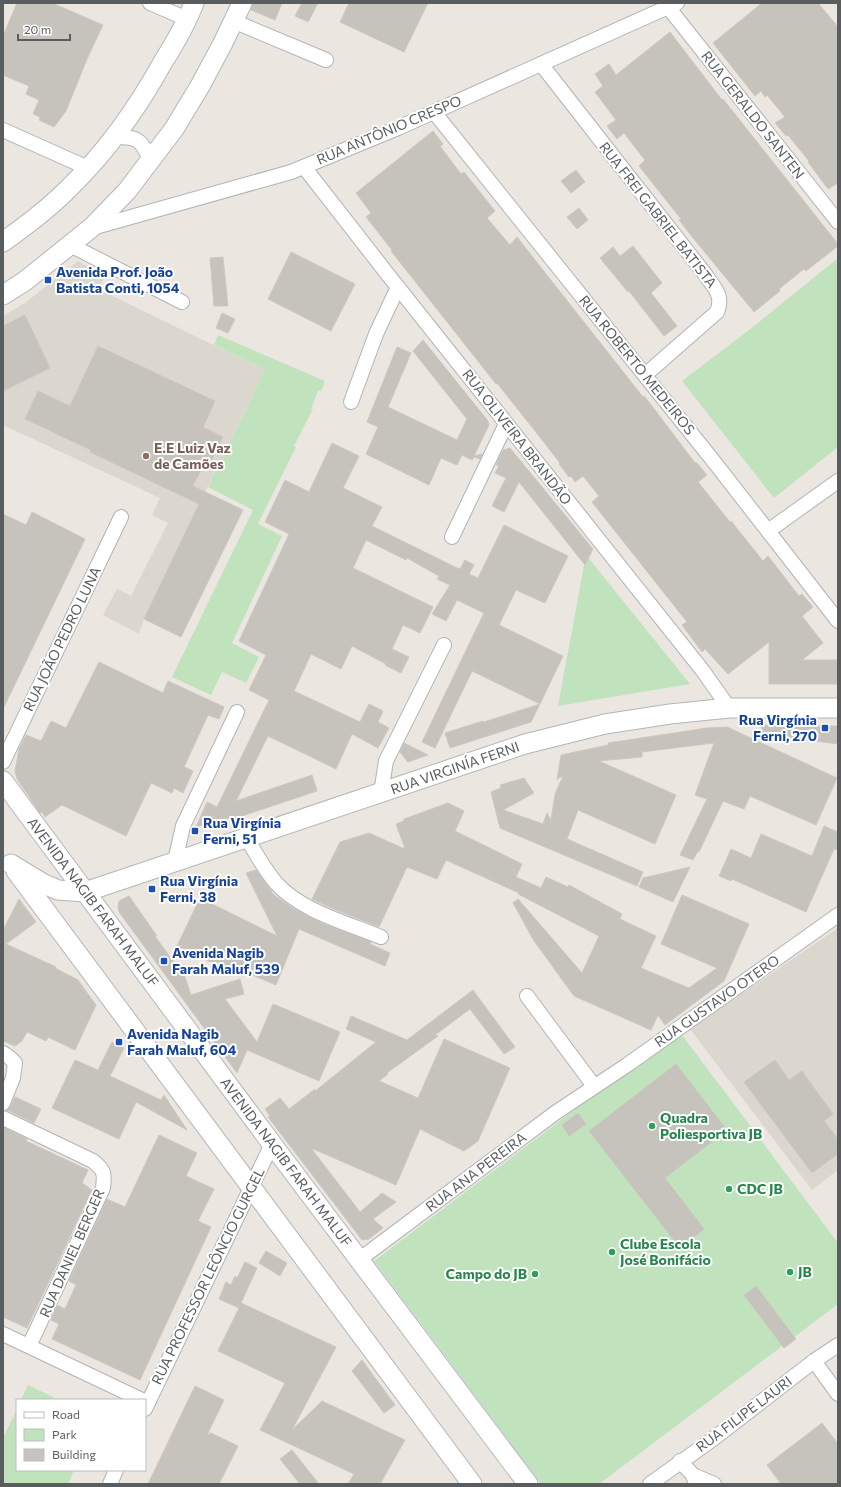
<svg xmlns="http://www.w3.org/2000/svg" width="841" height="1487" font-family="Commissioner,sans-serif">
<rect width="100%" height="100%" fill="#ebe7e0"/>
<!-- education -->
<g fill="#dbd6ce">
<polygon points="78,261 105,277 98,289 265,370 205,492 144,619 139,634 103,615 117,589 131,596 168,523 152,515 160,498 3,425 3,316 25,303"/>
<polygon points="838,928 837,1061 838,1170 812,1190 690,1029"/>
</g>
<!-- green -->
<g fill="#c0e2bd">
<polygon points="837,259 838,447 774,498 682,381 749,330"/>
<polygon points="218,335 325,381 321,391 318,391 311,409 313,409 294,446 296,447 258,524 282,536 232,643 259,657 246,683 222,672 211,695 172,677 253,510 208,487 265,370 214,345"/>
<polygon points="586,555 690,684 558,706"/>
<polygon points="679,1031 838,1243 838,1304 599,1484 541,1484 374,1261"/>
<polygon points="28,1385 59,1400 21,1400"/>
<polygon points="17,1409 17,1470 74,1470 68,1484 3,1484 3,1438"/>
</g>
<!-- building -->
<g fill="#c6c2bc" stroke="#cfc8bf">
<polygon points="17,3 52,3 103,25 87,59 66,111 54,127 39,120 40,117 33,114 39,100 26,94 29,86 3,75 3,36"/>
<polygon points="253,3 282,3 275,20 251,10"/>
<polygon points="302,3 318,3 308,22 295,16"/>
<polygon points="349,3 428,3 404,52 340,22"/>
<polygon points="762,3 818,3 838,27 838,183 828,189 808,162 809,161 788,135 786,136 775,123 785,117 767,95 765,97 761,91 755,96 713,43"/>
<polygon points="670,32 722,100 723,99 838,244 838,246 806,271 804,269 779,289 780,291 754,312 689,233 679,220 681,219 639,166 645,160 624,133 617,139 607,126 616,120 595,92 603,86 595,74 609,64 616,75"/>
<polygon points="433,131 443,144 440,146 461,174 464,172 495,211 487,218 510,245 517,237 643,397 644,396 652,406 695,463 696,462 707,475 698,482 730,522 731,521 763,561 768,556 799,596 802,594 813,607 802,616 823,643 802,660 838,660 838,684 769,684 769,642 728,674 705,649 702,652 682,625 687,622 592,502 599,496 583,476 575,482 571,476 569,477 559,464 560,463 539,436 497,383 496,384 485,370 391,251 392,250 366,217 371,213 356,193"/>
<polygon points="576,170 585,182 571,193 561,181"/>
<polygon points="579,208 588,220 577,229 567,217"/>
<polygon points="633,246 662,283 651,293 677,326 664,336 629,291 628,292 600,258 613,247 620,256"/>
<polygon points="291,252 355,284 331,331 268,299"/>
<polygon points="223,257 228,306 214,306 210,258"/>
<polygon points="222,313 235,319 228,333 216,328"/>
<polygon points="25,315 50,368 3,391 3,326"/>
<polygon points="423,340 488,421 489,425 474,456 482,454 480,459 474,457 472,460 462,455 457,465 441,458 429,485 366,454 378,427 367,422 397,347 411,353 388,407 457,440 467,419 413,351"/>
<polygon points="98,346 215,401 203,427 223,437 210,463 205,461 193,486 243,510 181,637 144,619 199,504 90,452 91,450 25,419 38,391 70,406"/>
<polygon points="332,443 359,456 343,488 382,507 372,526 457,568 460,569 465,560 474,565 469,574 478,578 504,525 568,556 545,603 516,590 499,625 563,656 540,704 472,671 435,748 422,742 484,613 457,600 446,621 432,614 450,585 437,579 439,576 407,558 406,560 366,540 353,568 433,607 420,633 403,625 392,649 409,657 401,673 385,665 386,664 352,646 341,669 311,654 294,691 360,722 369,704 383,711 378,722 389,728 378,748 352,734 336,769 268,736 236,801 312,775 317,791 230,820 230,818 196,827 207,802 217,807 269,700 249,690 266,655 239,641 289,534 265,522 285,480 309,492"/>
<polygon points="510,448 593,549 585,565 519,482 504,512 492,506 506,478 495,473 499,466 496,465 503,450"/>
<polygon points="32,512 85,539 3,709 3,514 26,525"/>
<polygon points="99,662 163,693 168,681 224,707 219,719 208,715 184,767 193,771 183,793 174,788 172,793 151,783 126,836 62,805 45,817 42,812 40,813 17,779 15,771 19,749 26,735 41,741 51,721 66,728"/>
<polygon points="540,704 531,722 450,748 445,733 483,721 484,722"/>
<polygon points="792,720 813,721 813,726 838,726 838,744 761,734 762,725 792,726"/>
<polygon points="727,727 837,778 816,825 750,796 744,809 723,801 699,852 698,851 693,860 680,855 707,799 695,795 714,743 642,752 642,757 599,761 676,795 655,844 578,810 567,839 643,872 637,886 500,828 491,792 501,788 500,785 524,778 534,793 503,810 543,824 547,813 551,820 555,794 563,776 557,779 561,755 608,745 608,743 707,728"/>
<polygon points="404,743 428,755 408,762 400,752"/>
<polygon points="448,803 464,811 455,831 522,864 516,877 541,888 546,877 568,887 569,885 622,914 620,919 656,936 641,968 689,988 717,968 661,944 682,895 749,924 724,981 665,1025 658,1015 651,1030 574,996 534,941 513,903 518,899 582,973 599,936 518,894 519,893 446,860 437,879 407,867 379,927 329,907 312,899 340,842 369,833 405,849 396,824 404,821 404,819"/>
<polygon points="824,826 838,832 838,850 834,849 806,912 732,879 731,881 719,876 731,849 751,858 761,834 812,856"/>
<polygon points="690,867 673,902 639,887 643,878"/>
<polygon points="256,870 274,895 294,909 322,923 371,942 370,944 390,953 385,966 299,929 276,985 238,969 240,976 177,946 200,898 277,936 246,873"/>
<polygon points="129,896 157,936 154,935 185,977 191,995 240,979 244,994 225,999 257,1042 273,1004 340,1032 319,1081 247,1050 237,1073 119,912 118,907 119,901"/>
<polygon points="19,899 36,922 6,944 56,967 55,968 78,980 96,1005 75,1050 48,1037 46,1041 27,1032 22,1041 15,1046 3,1041 3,930"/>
<polygon points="473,990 515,1047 504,1054 470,1009 435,1035 438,1036 387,1073 388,1074 379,1081 418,1098 444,1039 510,1068 478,1141 464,1151 420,1129 396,1185 311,1148 360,1212 382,1193 396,1202 373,1219 383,1228 369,1239 362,1240 268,1117 270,1116 265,1109 280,1098 289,1109 315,1089 314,1092 376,1042 346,1029 351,1016 407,1040"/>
<polygon points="112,1042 124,1048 110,1076 161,1100 164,1095 187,1130 136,1102 119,1139 52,1108 75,1060 98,1070"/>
<polygon points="775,1060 789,1080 802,1071 833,1114 824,1121 838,1139 838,1154 812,1173 744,1082"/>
<polygon points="676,1064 727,1130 665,1178 704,1229 680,1248 589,1131"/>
<polygon points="15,1097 41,1109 34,1123 7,1110 11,1106"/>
<polygon points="578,1113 586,1124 569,1136 562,1125"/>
<polygon points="3,1127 27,1139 26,1141 88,1170 82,1183 92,1190 27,1328 3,1317"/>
<polygon points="159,1135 197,1153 186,1176 214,1189 198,1221 211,1227 140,1380 52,1339 59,1324 51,1320 57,1305 65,1309 76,1285 69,1281 107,1199 125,1207"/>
<polygon points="266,1251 287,1263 280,1276 259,1263"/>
<polygon points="245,1262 257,1268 241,1303 336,1347 292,1430 322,1401 405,1440 380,1484 348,1484 354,1474 260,1430 285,1383 218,1351 239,1308 219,1299 226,1282 231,1285 235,1276 237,1278"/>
<polygon points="756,1286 796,1339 784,1348 744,1295"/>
<polygon points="362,1360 395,1405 384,1413 352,1371"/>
<polygon points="195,1386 224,1400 207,1435 211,1433 238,1446 219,1484 148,1484"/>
<polygon points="822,1423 838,1444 838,1484 781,1484 767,1465"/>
<polygon points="292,1450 319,1484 300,1484 280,1459"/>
</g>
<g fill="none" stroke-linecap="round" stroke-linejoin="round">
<defs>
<g id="street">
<polyline points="150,3 187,19"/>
<polyline points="668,7 838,222"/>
<polyline points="233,21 326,60"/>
<path d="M541,64L705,274C714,288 724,295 717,312L645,375"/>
<polyline points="434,112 715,463 838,621"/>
<polyline points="3,130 88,168"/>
<path d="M114,137C137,137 140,138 150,159"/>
<polyline points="304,167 389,276 703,671 729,708"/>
<polyline points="92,228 291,172 398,128 677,3"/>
<polyline points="70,245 182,302"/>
<polyline points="351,402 376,334 398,287"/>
<polyline points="768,531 838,481"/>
<polyline points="452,537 506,424"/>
<polyline points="3,762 121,517"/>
<polyline points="381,793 386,761 444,645"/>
<path d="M246,837C255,852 264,869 276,883C301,911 347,923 381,937"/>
<polyline points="175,861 183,826 237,712"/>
<polyline points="527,996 594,1086"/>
<polyline points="3,1053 9,1057 15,1063 13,1078 3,1103"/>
<path d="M3,1118L93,1161C104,1170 105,1173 103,1188L29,1346"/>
<polyline points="360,1259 555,1113 627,1065 838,915"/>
<polyline points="3,1334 142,1400"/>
<polyline points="814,1361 838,1394"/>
<polyline points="145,1409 272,1144"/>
<polyline points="680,1461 693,1475 696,1484"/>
<polyline points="693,1475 714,1484"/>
<polyline points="110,1484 116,1470"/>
<polyline points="650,1484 713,1439 814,1361 838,1345"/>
</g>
<g id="secondary">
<path d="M3,242C27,225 51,207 71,186C108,150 138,107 163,62C175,43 186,24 194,3"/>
<polyline points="3,295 25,281 91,228 127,191 174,129 200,86 223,43 242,3"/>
<polyline points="3,781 272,1144 528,1484"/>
<polyline points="11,864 44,884 58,890 85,892 525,744 605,724 670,714 729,708 838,708"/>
<polyline points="16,871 472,1484"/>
</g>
</defs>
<!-- street casing -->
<use href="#street" stroke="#b1b3b7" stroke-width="16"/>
<!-- secondary casing -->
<use href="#secondary" stroke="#b2b5ba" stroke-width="21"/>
<!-- street -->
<use href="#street" stroke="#fff" stroke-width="14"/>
<!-- secondary -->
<use href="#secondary" stroke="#fff" stroke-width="19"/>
</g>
<!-- markers -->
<g fill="#1a4fb4" stroke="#fff" stroke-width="1.5">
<rect x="44" y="276" width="8" height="8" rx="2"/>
<rect x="821" y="724" width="8" height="8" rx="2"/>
<rect x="191" y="827" width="8" height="8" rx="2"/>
<rect x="148" y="885" width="8" height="8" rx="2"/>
<rect x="160" y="957" width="8" height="8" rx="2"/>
<rect x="115" y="1038" width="8" height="8" rx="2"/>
</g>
<circle fill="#8d6e63" stroke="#fff" stroke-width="1.5" cx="146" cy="456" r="4"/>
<g fill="#2e9e5b" stroke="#fff" stroke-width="1.5">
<circle cx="652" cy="1126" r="4"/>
<circle cx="729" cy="1189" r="4"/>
<circle cx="612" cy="1252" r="4"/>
<circle cx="790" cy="1272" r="4"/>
<circle cx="535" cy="1274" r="4"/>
</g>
<g text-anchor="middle" stroke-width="4" stroke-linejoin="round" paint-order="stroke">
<!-- street labels -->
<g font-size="14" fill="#595d60" stroke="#fff">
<text transform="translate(753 115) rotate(52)" y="5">RUA GERALDO SANTEN</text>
<text transform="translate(389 130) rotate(-23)" y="5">RUA ANTÔNIO CRESPO</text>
<text transform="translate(658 215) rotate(52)" y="5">RUA FREI GABRIEL BATISTA</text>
<text transform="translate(637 365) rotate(51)" y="5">RUA ROBERTO MEDEIROS</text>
<text transform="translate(517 437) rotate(52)" y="5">RUA OLIVEIRA BRANDÃO</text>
<text transform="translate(62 639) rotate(-64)" y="5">RUA JOÃO PEDRO LUNA</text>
<text transform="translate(455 768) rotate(-19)" y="5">RUA VIRGINÍA FERNI</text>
<text transform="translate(93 902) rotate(53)" y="5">AVENIDA NAGIB FARAH MALUF</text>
<text transform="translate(717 1001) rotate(-35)" y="5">RUA GUSTAVO OTERO</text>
<text transform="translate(286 1162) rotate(53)" y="5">AVENIDA NAGIB FARAH MALUF</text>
<text transform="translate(476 1172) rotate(-37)" y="5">RUA ANA PEREIRA</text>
<text transform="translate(72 1253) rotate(-66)" y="5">RUA DANIEL BERGER</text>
<text transform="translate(208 1276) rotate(-64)" y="5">RUA PROFESSOR LEÔNCIO GURGEL</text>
<text transform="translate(744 1414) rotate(-37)" y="5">RUA FILIPE LAURI</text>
</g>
<!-- transit labels -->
<g font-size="14" font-weight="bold" fill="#164399" stroke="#fff" text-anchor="start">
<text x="56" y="277">Avenida Prof. João<tspan x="56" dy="16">Batista Conti, 1054</tspan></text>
<text x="817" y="725" text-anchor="end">Rua Virgínia<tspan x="817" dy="16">Ferni, 270</tspan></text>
<text x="203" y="828">Rua Virgínia<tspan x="203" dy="16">Ferni, 51</tspan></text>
<text x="160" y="886">Rua Virgínia<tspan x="160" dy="16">Ferni, 38</tspan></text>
<text x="172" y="958">Avenida Nagib<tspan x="172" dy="16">Farah Maluf, 539</tspan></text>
<text x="127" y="1039">Avenida Nagib<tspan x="127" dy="16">Farah Maluf, 604</tspan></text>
</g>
<!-- education labels -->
<g font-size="14" font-weight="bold" fill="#785e54" stroke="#fff" text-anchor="start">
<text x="154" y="453">E.E Luiz Vaz<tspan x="154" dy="16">de Camões</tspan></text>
</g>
<!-- leisure labels -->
<g font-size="14" font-weight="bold" fill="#27864d" stroke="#fff" text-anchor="start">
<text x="660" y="1123">Quadra<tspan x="660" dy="16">Poliesportiva JB</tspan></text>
<text x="737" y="1194">CDC JB</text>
<text x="620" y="1249">Clube Escola<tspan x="620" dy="16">José Bonifácio</tspan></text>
<text x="798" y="1277">JB</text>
<text x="527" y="1279" text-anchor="end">Campo do JB</text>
</g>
</g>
<!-- border -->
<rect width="841" height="1487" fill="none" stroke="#595d60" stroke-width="8"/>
<!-- legend -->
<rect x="16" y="1399" width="130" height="72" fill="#ffffff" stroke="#bdbebf"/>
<rect x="24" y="1412" width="20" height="6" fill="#ffffff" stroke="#bdbebf"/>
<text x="52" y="1419" font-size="12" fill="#595d60">Road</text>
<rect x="24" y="1429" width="20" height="12" fill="#c0e2bd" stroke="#bdbebf"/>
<text x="52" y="1439" font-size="12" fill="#595d60">Park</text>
<rect x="24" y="1449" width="20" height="12" fill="#c6c2bc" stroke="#bdbebf"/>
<text x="52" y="1459" font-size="12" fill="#595d60">Building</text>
<!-- scale -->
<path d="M18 34v6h52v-6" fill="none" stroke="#595d60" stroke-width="2"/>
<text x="24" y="34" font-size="12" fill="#595d60" stroke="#ffffff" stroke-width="3" paint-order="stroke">20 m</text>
</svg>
